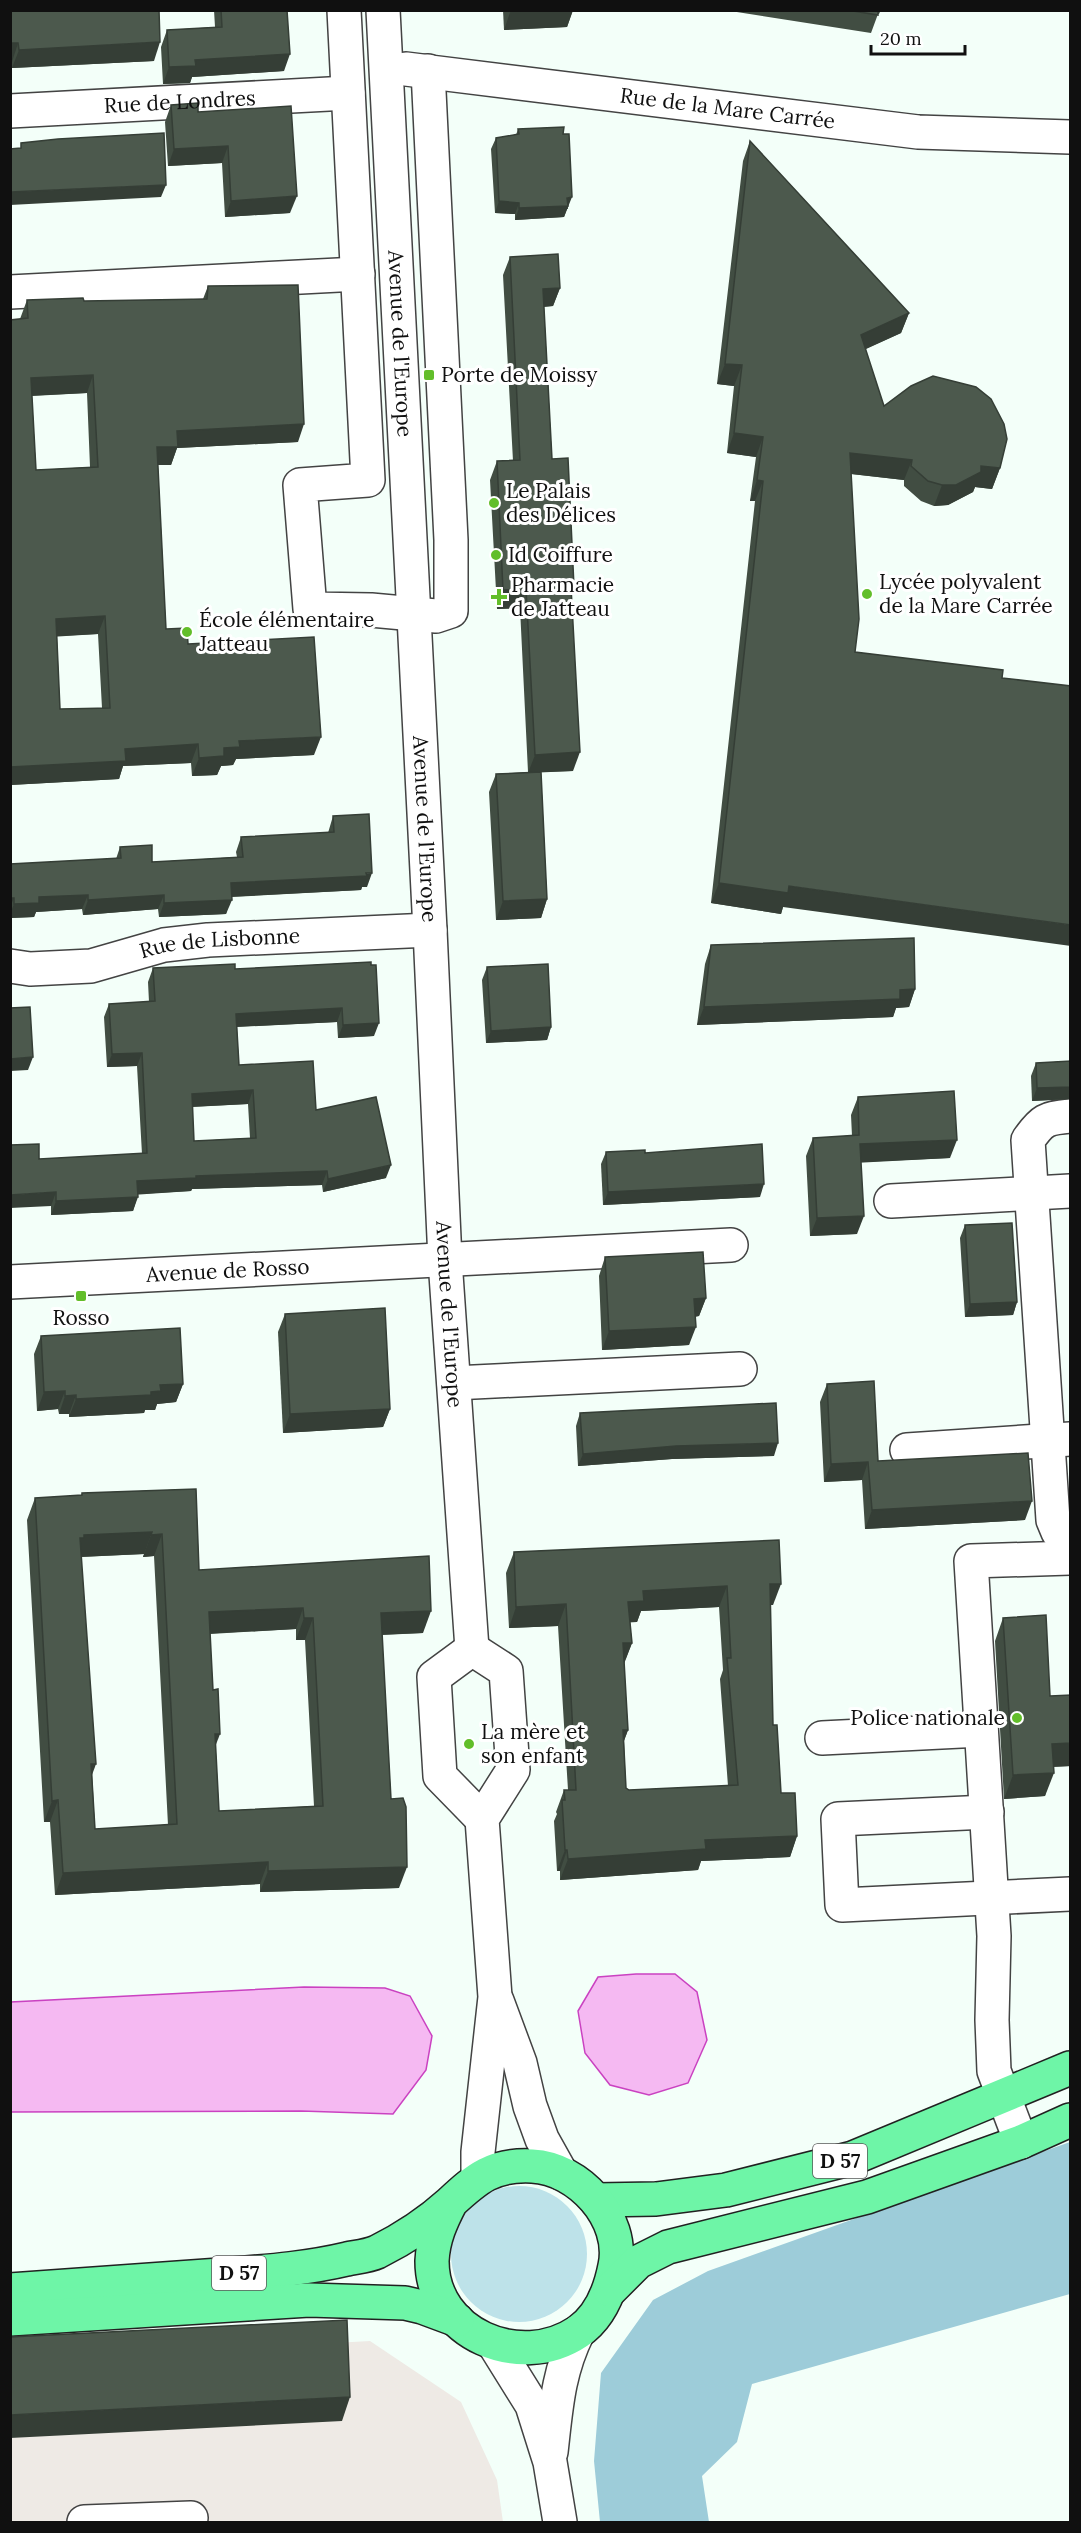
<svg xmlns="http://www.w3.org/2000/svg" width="1081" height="2533" font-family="Lora,serif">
<rect width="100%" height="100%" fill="#f3fff9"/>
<!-- industrial -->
<polygon fill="#eeeae5" points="370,2341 461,2402 497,2480 503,2522 11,2522 11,2361"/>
<!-- green -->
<circle fill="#bde2e9" cx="519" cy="2254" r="68"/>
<!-- forest -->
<polygon fill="#9dccd9" points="1070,2142 1070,2294 752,2384 737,2442 702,2476 709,2522 600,2522 594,2461 601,2373 653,2300 708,2271"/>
<!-- water -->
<g fill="#f5b9f2" stroke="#ca42c1" stroke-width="1.5">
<polygon points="636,1974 675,1974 697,1992 707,2040 688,2083 649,2095 610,2085 585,2053 578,2011 598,1977"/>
<polygon points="304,1987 385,1988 410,1996 432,2036 426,2070 393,2114 301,2111 11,2112 11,2002"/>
</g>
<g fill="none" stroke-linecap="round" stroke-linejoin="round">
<defs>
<g id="minor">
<polyline points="344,10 368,480 300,485 310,609 371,610 436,616 451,611 451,540 428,71"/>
<path id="s1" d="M383,10L430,930L445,1260L472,1649"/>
<path id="s2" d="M406,69L918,132L1070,137"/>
<path id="s3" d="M10,111L348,93"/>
<polyline points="10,292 358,274"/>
<path id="s4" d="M10,966L30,969L91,966L164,945L208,940L430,930"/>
<path d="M1070,1116C1046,1118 1042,1120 1028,1140L1053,1520L1058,1532L1070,1534"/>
<polyline points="891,1201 1070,1191"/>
<path id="s5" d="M10,1282L731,1245"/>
<polyline points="454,1383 740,1369"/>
<polyline points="907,1450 1070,1439"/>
<polyline points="472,1649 506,1671 513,1770 482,1819 495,1997 478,2152 478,2177"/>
<polyline points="472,1649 434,1677 440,1776 482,1819"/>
<polyline points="822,1738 981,1730"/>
<polyline points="987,1812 838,1819 842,1905 1070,1894"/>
<polyline points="497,2001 520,2063 530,2106 542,2139 561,2173"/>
<polyline points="1021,2142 994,2071 992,2020 994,1936 971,1561 1070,1558"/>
<polyline points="494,2344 532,2405 550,2462 560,2522"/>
<path d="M551,2452C556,2408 558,2372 578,2332"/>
<polyline points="84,2522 191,2518"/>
</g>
<g id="major">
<polyline points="596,2200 656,2199 726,2190 853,2158 1070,2068"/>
<path d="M10,2290C85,2285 159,2279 234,2274C272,2271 309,2268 347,2259C357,2257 368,2256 377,2252C403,2239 429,2222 450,2203C477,2178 493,2164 532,2166C579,2168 625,2219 615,2266C610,2292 600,2317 578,2332C520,2371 432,2334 432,2261C433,2239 441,2221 451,2202"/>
<polyline points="610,2290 638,2262 668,2247 867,2197 1021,2142 1070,2120"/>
<polyline points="10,2319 309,2300 405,2303 422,2307 457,2320"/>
</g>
</defs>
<!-- minor casing -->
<use href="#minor" stroke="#434343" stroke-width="36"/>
<!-- major casing -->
<use href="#major" stroke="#212121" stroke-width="36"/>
<!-- minor -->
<use href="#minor" stroke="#fff" stroke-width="33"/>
<!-- major -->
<use href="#major" stroke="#6ef5a7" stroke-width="33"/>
</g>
<!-- wall -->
<g fill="#414d42" fill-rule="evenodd">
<polygon points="10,10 154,61 12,68 12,62 10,62"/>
<polygon points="214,10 287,10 284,71 192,77 190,83 163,84 161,47 167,30 215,27"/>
<polygon points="503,10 573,10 567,27 504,30"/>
<polygon points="724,10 881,10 879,14 878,14 871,33"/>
<polygon points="171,105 198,112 290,213 225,217 222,163 168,166 165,122"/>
<polygon points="518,129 563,134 568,209 567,209 564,217 515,220 515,214 495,213 491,149 496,138 516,135"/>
<polygon points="750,141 909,313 901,333 865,349 884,406 1000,468 992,489 975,487 973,492 948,505 934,506 921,501 904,486 904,480 851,474 783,907 781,914 711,903 755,501 750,501 756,457 727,453 734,386 717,384 743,161"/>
<polygon points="510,257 560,288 553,306 544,307 552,459 574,587 572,593 573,771 541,772 547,899 541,918 496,920 489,792 496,774 528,772 520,608 497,609 490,480 497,461 513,461 503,275"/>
<path d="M208,286L298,442L177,448L171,465H158L166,629L188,644L314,755L236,759L233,765L221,766L217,775L192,776L191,763L123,766L119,779L10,785V320L20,319L27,300L84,301L203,299ZM87,393L90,467L36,470L32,396ZM98,634L102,708L60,709L57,636Z"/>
<polygon points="333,816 367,887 362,887 361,890 231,897 226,914 159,917 158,909 83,915 82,909 36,912 34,917 10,918 10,864 116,859 120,847 152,862 237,857 236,852 241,837 328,833"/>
<polygon points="711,945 915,989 909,1007 896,1008 893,1017 697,1025 705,964"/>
<path d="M371,962L374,1036L338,1038L337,1022L237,1027L239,1065L316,1110L386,1178L323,1192L322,1185L192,1189L191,1191L138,1194L133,1211L51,1215V1206L39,1159L142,1154L137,1066L107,1067L104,1017L109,1004L149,1002L148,982L153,968L235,969ZM248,1104L250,1138L194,1141L192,1107Z"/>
<polygon points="487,967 551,1027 547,1040 486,1043 482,980"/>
<polygon points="1071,1061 1071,1099 1032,1101 1031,1076 1036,1063"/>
<polygon points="858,1097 950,1158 861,1162 857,1234 810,1236 806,1156 813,1138 852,1136 851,1115"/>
<polygon points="606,1152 645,1153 760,1197 603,1205 601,1164"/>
<polygon points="965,1225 1017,1302 1013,1315 965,1317 960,1238"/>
<polygon points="605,1257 706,1298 699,1316 695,1317 689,1345 602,1350 599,1276"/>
<polygon points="285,1314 390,1409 383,1427 283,1433 278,1332"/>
<polygon points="41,1336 183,1384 176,1402 157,1404 155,1410 145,1410 144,1413 69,1417 69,1414 59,1414 58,1409 37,1411 34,1354"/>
<polygon points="827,1384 878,1461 1025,1520 865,1529 862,1480 824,1482 820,1402"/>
<polygon points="580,1413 774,1456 672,1459 578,1466 576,1426"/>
<path d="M196,1489L199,1570L423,1633L382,1635L391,1799L399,1888L260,1892V1884L55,1895L50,1822H44L27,1520L35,1498L81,1496L82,1493ZM144,1554L143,1557L154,1556L168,1825L95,1829L81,1557ZM296,1629V1640H305L314,1806L219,1811L210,1634Z"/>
<path d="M779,1540L773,1605H770L773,1725L781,1793L797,1836L790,1857L701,1861L698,1870L560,1880V1871H557L554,1821L557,1814L556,1812L564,1790H568L558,1626L509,1628L506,1573L514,1552ZM719,1607L723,1670L720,1679L728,1786L629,1790L626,1788L624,1741L628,1730L624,1663L632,1643L630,1622H637L641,1611Z"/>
<polygon points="1003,1618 1050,1696 1071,1766 1053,1767 1045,1796 1004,1799 995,1641"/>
</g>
<!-- shaded-wall -->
<g fill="#353e36">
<polygon points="511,10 573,10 567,27 504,30"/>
<polygon points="160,42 154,61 12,68 19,50"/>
<polygon points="10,43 18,43 12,62 10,62"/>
<polygon points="290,54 284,71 192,77 190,83 163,84 169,67 195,60"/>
<polygon points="228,146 222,163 168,166 174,149"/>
<polygon points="166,185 161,197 10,205 10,192"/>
<polygon points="297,196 290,213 225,217 231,201"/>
<polygon points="572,197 564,217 515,220 519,208"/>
<polygon points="499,201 519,203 515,214 495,213"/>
<polygon points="560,288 553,306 537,307 543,289"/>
<polygon points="909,313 901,333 853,355 861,335"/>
<polygon points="725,364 742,365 734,386 717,384"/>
<polygon points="93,375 87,393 24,396 31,378"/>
<polygon points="304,424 298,442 177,448 171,465 150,465 157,447 177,431"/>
<polygon points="734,433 763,437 756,457 727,453"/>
<polygon points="850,453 912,460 904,480 843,473"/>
<polygon points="981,466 1000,468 992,489 975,487 973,492 948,505 934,506 942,485"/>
<polygon points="757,480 763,481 755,501 750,501"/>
<polygon points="526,589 520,608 497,609 503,590"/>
<polygon points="105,616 98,634 50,637 56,619"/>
<polygon points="321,737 314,755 236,759 233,765 221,766 217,775 192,776 199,758 239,741"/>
<polygon points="198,744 191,763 123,766 119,779 10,785 10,767 125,749"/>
<polygon points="580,752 573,771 528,773 535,755"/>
<polygon points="372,873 367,887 362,887 361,890 225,897 231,883"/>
<polygon points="719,883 789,886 1071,925 1071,946 783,907 781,914 711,903"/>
<polygon points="88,895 82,909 36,912 34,917 10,918 10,914 14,904 39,897"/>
<polygon points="164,895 158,909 83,915 88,900"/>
<polygon points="10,898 14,898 10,907"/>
<polygon points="547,899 541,918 496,920 503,901"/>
<polygon points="232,900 226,914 159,917 164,903"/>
<polygon points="915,989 909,1007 896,1008 893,1017 697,1025 704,1007"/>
<polygon points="342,1008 337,1022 231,1027 236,1014"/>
<polygon points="379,1023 374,1036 338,1038 343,1025"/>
<polygon points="551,1027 547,1040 486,1043 491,1031"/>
<polygon points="142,1053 137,1066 107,1067 112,1054"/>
<polygon points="33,1057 28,1070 10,1071 10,1059"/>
<polygon points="1071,1087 1071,1099 1032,1101 1037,1088"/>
<polygon points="253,1090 248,1104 187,1107 192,1094"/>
<polygon points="957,1140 950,1158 854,1163 860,1144"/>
<polygon points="391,1165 386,1178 323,1192 328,1179"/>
<polygon points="327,1171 322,1185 192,1189 191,1191 132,1195 137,1181 196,1176"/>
<polygon points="764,1184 760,1197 603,1205 608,1192"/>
<polygon points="56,1192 51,1206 10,1208 10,1195"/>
<polygon points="138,1197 133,1211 51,1215 56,1201"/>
<polygon points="864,1216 857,1234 810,1236 817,1218"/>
<polygon points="706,1298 699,1316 687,1317 694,1299"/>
<polygon points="1017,1302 1013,1315 965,1317 970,1304"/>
<polygon points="696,1327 689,1345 602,1350 609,1331"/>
<polygon points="183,1384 176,1402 157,1404 155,1410 145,1410 144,1413 69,1417 76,1399 151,1392 160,1385"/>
<polygon points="65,1391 58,1409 37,1411 44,1392"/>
<polygon points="76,1395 69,1414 59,1414 65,1396"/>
<polygon points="390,1409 383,1427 283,1433 290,1414"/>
<polygon points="778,1443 774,1456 672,1459 578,1466 583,1454 676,1446"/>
<polygon points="868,1462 862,1480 824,1482 831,1464"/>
<polygon points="1032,1501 1025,1520 865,1529 872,1510"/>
<polygon points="152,1532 144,1554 77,1557 80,1538 84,1535"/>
<polygon points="162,1534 154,1556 143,1557 151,1535"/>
<polygon points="770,1584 781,1584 773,1605 762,1605"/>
<polygon points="727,1586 719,1607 641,1611 637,1622 620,1623 628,1602 643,1591"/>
<polygon points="566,1604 558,1626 509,1628 516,1607"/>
<polygon points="303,1608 296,1629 201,1634 209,1612"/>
<polygon points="431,1611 423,1633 373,1635 381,1613"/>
<polygon points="304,1618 313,1618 305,1640 296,1640"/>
<polygon points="623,1643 632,1643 624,1664"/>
<polygon points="623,1730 628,1730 620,1751"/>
<polygon points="215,1734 220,1734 212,1755"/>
<polygon points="1071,1743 1071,1766 1044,1767 1052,1744"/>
<polygon points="91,1764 96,1764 88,1786"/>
<polygon points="1054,1773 1045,1796 1004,1799 1013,1775"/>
<polygon points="58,1800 50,1822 44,1822 52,1801"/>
<polygon points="797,1836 790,1857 701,1861 698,1870 560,1880 568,1859 705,1840"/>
<polygon points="565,1850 567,1850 560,1871 557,1871"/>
<polygon points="268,1862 260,1884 55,1895 63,1873"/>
<polygon points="407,1867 399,1888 260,1892 268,1871"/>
<polygon points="350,2397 342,2421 10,2438 10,2415"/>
</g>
<!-- building -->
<g fill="#4c594d" stroke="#353e36" stroke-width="1.5" fill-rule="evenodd">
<polygon points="10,10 159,10 160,42 19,50 18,43 10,43"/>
<polygon points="221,10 287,10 290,54 195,60 196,66 169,67 167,30 222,27"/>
<polygon points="847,10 878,10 878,15"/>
<polygon points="198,103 198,112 291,106 297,196 231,201 228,146 174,149 171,105"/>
<polygon points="564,127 563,134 569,134 572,197 567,198 568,206 519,208 519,203 499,201 496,138 519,134 518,129"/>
<polygon points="164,133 166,185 10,192 10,149 21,148 21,143 58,139"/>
<polygon points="750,141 909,313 861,335 884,406 911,386 933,376 976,387 991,399 1004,424 1007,439 1000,468 981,466 981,472 956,485 942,485 928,481 911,466 912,460 850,453 859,619 855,652 1003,670 1002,678 1071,686 1071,925 789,886 788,893 719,883 763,481 757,480 763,437 734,433 742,365 725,364"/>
<polygon points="558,254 560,288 543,289 552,459 568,458 574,587 571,587 580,752 535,755 526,589 503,590 497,461 520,460 510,257"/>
<path d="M298,285L304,424L177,431L178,447H157L166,629L187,628L188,644L314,637L321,737L239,741L240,747L224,748V756L199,758L198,744L125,749L126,761L10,767V320L28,318L27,300L83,298L84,301L207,299L208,286ZM93,375L98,467L36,470L31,378ZM105,616L110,708L60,709L56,619Z"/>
<polygon points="541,772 547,899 503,901 496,774"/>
<polygon points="369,814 372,873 366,873 367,876 231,883 232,900 164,903 164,895 88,900 88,895 39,897 39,903 14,904 14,898 10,898 10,864 121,858 120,847 152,845 152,862 243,857 241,837 334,832 333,816"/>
<polygon points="914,938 915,989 900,990 900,999 704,1007 711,945"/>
<path d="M371,962V965H376L379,1023L343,1025L342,1008L236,1014L239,1065L313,1061L316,1110L376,1097L391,1165L328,1179L327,1171L196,1176V1178L137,1181L138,1197L56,1201V1192L10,1195V1145L39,1144V1159L147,1153L142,1053L112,1054L109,1004L155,1001L153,968L235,964V969ZM253,1090L256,1138L194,1141L192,1094Z"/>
<polygon points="548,964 551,1027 491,1031 487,967"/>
<polygon points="30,1007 33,1057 10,1059 10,1008"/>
<polygon points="1071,1061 1071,1087 1037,1088 1036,1063"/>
<polygon points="954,1091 957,1140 860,1144 864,1216 817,1218 813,1138 859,1135 858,1097"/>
<polygon points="762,1144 764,1184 608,1192 606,1152 645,1150 645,1153"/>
<polygon points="1012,1223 1017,1302 970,1304 965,1225"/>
<polygon points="703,1252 706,1298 694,1299 696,1327 609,1331 605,1257"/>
<polygon points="385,1308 390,1409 290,1414 285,1314"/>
<polygon points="180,1328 183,1384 160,1385 161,1391 151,1392 151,1395 76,1399 76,1395 65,1396 65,1391 44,1392 41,1336"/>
<polygon points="874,1381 878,1461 1028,1453 1032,1501 872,1510 868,1462 831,1464 827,1384"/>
<polygon points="776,1403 778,1443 676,1446 583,1454 580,1413"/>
<path d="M196,1489L199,1570L429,1556L431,1611L381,1613L391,1799L403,1798L406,1807L407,1867L268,1871V1862L63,1873L58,1800L52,1801L35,1498L82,1495V1493ZM152,1532L151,1535L162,1534L177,1824L95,1829L91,1764H96L80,1538H84V1535ZM303,1608L304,1618H313L323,1806L219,1811L215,1734H220L218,1689L213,1690L209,1612Z"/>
<path d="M779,1540L781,1584H770L773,1725H777L781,1793H795L797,1836L705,1840L706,1849L568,1859L567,1850H565L562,1800H565L564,1790H576L566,1604L516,1607L514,1552ZM727,1586L731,1658H727L738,1785L629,1790L626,1788L623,1730H628L623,1643H632L628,1602L644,1601L643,1591Z"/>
<polygon points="1046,1615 1050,1696 1071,1695 1071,1743 1052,1744 1054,1773 1013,1775 1003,1618"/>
<polygon points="347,2320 350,2397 10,2415 10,2337"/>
</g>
<!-- markers -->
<g fill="#62be2a" stroke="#fff" stroke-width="2">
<rect x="423" y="369" width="12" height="12" rx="3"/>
<circle cx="494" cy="503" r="6"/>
<circle cx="496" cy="555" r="6"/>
<circle cx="867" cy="594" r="6"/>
<path d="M496 588h6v6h6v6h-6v6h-6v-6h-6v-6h6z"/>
<circle cx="187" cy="632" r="6"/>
<rect x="75" y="1290" width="12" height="12" rx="3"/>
<circle cx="1017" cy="1718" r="6"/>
<circle cx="469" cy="1744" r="6"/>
</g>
<g text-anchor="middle" stroke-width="6" stroke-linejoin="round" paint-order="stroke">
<!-- shield labels -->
<g fill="#fff" stroke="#585858" stroke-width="1.5">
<rect x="813" y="2144" width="54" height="34" rx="4.5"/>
<rect x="212" y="2256" width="54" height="34" rx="4.5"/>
</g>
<g font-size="20" font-weight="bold" fill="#101010">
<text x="840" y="2168">D 57</text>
<text x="239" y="2280">D 57</text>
</g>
<!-- street labels -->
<g font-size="21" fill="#101010" stroke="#fff">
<text dy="7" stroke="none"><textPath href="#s3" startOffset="170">Rue de Londres</textPath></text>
<text dy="7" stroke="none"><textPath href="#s2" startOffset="324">Rue de la Mare Carrée</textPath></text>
<text dy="7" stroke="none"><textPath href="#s1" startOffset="334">Avenue de l'Europe</textPath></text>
<text dy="7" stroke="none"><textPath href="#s1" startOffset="820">Avenue de l'Europe</textPath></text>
<text dy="7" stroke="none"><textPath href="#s4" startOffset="213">Rue de Lisbonne</textPath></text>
<text dy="7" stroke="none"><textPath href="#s5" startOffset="218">Avenue de Rosso</textPath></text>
<text dy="7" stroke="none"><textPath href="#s1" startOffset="1306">Avenue de l'Europe</textPath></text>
</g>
<!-- poi labels -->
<g font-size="21" fill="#101010" stroke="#fff" text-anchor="start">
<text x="441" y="382">Porte de Moissy</text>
<text x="506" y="498">Le Palais<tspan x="506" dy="24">des Délices</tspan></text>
<text x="508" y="562">Id Coiffure</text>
<text x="879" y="589">Lycée polyvalent<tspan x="879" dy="24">de la Mare Carrée</tspan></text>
<text x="511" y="592">Pharmacie<tspan x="511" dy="24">de Jatteau</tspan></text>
<text x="199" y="627">École élémentaire<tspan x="199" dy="24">Jatteau</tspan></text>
<text x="81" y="1325" text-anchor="middle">Rosso</text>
<text x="1005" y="1725" text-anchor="end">Police nationale</text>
<text x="481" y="1739">La mère et<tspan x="481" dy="24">son enfant</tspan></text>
</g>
</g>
<!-- border -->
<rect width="1081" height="2533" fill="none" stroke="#101010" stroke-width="24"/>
<!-- scale -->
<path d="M871 45v9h94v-9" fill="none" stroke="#101010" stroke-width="3"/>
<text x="880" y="45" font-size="18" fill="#101010" stroke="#ffffff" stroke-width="4.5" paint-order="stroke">20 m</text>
</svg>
